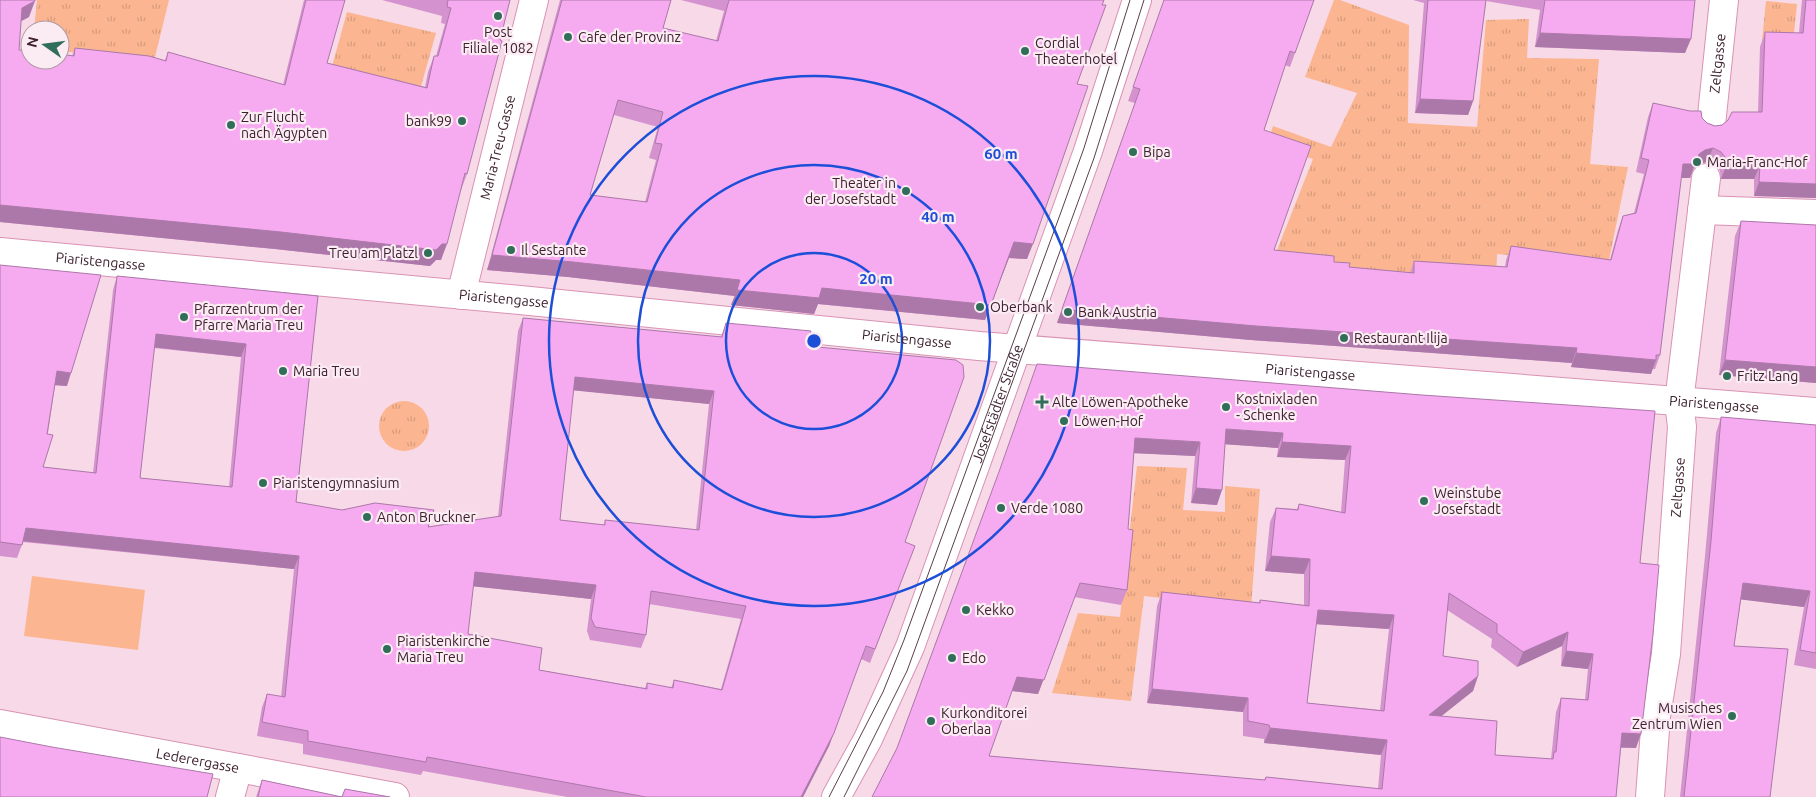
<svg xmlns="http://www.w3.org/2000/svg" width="1816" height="797" font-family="Ubuntu,sans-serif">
<defs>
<pattern id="grass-tufts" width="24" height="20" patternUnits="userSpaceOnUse" patternTransform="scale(1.25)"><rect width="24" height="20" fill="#fbb590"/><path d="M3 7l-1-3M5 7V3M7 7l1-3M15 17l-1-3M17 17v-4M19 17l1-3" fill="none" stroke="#d89b7c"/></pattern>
</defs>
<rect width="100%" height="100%" fill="#f8d9e7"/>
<!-- grass -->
<g fill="url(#grass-tufts)">
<polygon points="37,0 169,0 154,61 60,51 60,30 34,30"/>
<polygon points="1334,0 1340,0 1409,25 1408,123 1477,127 1486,20 1529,19 1527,58 1599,59 1590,164 1628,167 1608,265 1497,254 1496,281 1272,263 1313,159 1267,144 1273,126 1331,147 1357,93 1305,77"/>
<polygon points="1766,1 1797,4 1793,42 1762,41"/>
<polygon points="347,12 436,33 420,90 331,70"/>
<circle cx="404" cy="426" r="25"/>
<polygon points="1137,466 1187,468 1183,510 1225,512 1225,486 1260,489 1251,608 1144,596 1131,701 1052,693 1078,613 1120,617"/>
</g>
<!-- park -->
<polygon fill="#fbb590" points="32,576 145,590 138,650 24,636"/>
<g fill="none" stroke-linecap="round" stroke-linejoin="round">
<defs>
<g id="minor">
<path id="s1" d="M1711,125L1724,0"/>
<polyline points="1702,210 1816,214"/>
<path id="s2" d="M0,252L520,300L979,346L1816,412"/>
<path id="s3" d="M461,295L534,0"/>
<path id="s4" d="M0,724L395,797"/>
<polyline points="230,797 238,768"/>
<path id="s5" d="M836,797L868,739L910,647L1088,151L1137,0"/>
<path id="s6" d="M1650,797L1656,716L1666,654L1682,427L1679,402L1706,178"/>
</g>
</defs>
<!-- minor casing -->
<use href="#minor" stroke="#d992b4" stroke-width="30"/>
<!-- minor -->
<use href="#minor" stroke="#fff" stroke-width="28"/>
<!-- tram -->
<g stroke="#5a3e4c" stroke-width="1">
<polyline points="829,797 883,692 904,640 1061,212 1084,148 1130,0"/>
<polyline points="844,797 907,671 1094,158 1144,0"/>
</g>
</g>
<!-- wall -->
<g fill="#d493cf" fill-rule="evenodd">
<polygon points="0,0 29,17 21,21 19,50 72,56 75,48 165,60 168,52 283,85 304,0 345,0 327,63 425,87 428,72 434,56 436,56 445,24 441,23 442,16 382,0 510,0 467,174 461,190 441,260 436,260 430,266 275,249 0,222"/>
<path d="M560,0H671L663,28L716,41L724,11L681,0H1104L1077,84L1027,259L1009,258L985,320L818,304L814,314L731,305L735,296L568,277L487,270ZM614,115L658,127L649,158L656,160L645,202L590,195Z"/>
<polygon points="1164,0 1314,0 1290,67 1285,65 1264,130 1274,250 1334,262 1349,267 1410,273 1414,261 1505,267 1506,260 1511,246 1610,260 1618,230 1623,216 1634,213 1644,174 1636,172 1648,117 1653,103 1702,118 1707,123 1715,126 1722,125 1758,112 1760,47 1765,32 1799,33 1802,0 1816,0 1816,198 1754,196 1754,179 1721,179 1720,171 1716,166 1707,162 1699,164 1694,168 1690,178 1681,178 1660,355 1655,369 1652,369 1651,374 1571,367 1572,363 1251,340 1057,323 1135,103 1128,101"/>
<polygon points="1413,0 1695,0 1685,53 1535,47 1540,10 1486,1 1473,101 1468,115 1415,113 1424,3"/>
<polygon points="1741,221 1816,225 1816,383 1719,375 1735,236"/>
<path d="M0,265L67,386L55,385L43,467L93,473L113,290L117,276L318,296L296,502L428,527L498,517L518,331L523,318L721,337L726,323L807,346L905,542L915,546L870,663L861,659L829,746L803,797H567L423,771L421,775L303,754V744L257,736L262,707L267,694L281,697L294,569L23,542L17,558L0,556ZM154,348L241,357L229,487L140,478ZM573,390L709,404L696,530L605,520L604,525L560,520ZM473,586L591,599L587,631L590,640L641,648L646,635L649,604L741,619L721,689L674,680L671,688L647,683L645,688L539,670L468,634Z"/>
<path d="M1422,395L1640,563L1636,748H1621L1616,797H872L897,748L996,480ZM1225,444L1278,448L1277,457L1345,460L1341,512L1299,504L1297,509L1276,508L1270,522L1265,571L1304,574V605L1260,600L1259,603L1162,592L1157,606L1147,703L1243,712V736L1264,739V743L1381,755L1378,789L1266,777L1264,780L989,756L1012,691L1038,694L1074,597L1121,605L1127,590L1128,529L1134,453L1195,456L1191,503L1217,505ZM1447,610L1492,639L1491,647L1517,667L1562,646L1561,666L1588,669L1585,700L1561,698L1556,712L1551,759L1495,755L1441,716L1473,691L1478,676L1443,656ZM1316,624L1389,629L1380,710L1307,703Z"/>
<polygon points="1721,417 1816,425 1816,669 1794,665 1804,607 1741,599 1734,646 1770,797 1680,797 1705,556 1716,433"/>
<polygon points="262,780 342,797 345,789 390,797 256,797"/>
</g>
<!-- shaded-wall -->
<g fill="#ac78a9">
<polygon points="35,1 29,17 16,24 22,8"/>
<polygon points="1540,33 1691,39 1685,53 1535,47"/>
<polygon points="1420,99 1473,101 1468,115 1415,113"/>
<polygon points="1713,148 1707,162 1699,164 1694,168 1699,154 1705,150"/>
<polygon points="1683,164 1695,164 1690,178 1677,178"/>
<polygon points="1727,164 1760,165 1754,179 1721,179"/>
<polygon points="1759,182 1816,184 1816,198 1754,196"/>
<polygon points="0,205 442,244 447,244 441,260 436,260 430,266 275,249 0,222"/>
<polygon points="1014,242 1033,244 1027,259 1009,258 985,320 818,304 814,314 731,305 737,290 822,288"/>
<polygon points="492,255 573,262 740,280 735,296 568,277 487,270"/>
<polygon points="1062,309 1577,348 1572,363 1251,340 1057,323"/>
<polygon points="156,334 246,344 241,357 151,347"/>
<polygon points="1576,353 1656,360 1651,374 1571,367"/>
<polygon points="1725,360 1816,367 1816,383 1719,375"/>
<polygon points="57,371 71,373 67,386 52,385"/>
<polygon points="575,377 714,391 709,404 570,390"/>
<polygon points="1226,429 1283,433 1278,448 1221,444"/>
<polygon points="1135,438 1200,442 1195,456 1130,453"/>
<polygon points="1282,442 1351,446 1345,460 1277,457"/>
<polygon points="1196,488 1222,490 1217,505 1191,503"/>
<polygon points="26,528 299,556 294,569 21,541"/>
<polygon points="1271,556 1310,559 1304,574 1265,571"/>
<polygon points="475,572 596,585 591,599 470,586"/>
<polygon points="1080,583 1038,694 1012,691 1017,677"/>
<polygon points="1743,583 1810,591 1804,607 1737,599"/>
<polygon points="1318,610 1394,615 1389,629 1313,624"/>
<polygon points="1568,632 1562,646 1517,667 1523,652"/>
<polygon points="1566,651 1593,654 1588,669 1561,666"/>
<polygon points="861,659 829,746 803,797 801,797"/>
<polygon points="1478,676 1473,691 1424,730 1429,715"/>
<polygon points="1152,689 1248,698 1243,712 1147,703"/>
<polygon points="1270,728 1387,740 1381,755 1264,743"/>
<polygon points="1622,733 1641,734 1636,748 1617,747"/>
</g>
<!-- building -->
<g fill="#f6abf1" stroke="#ac78a9" fill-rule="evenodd">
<polygon points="0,0 35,0 35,1 22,8 19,50 30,51 30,60 60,60 60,54 74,56 75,48 149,56 166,61 168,52 285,85 306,0 345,0 327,63 427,88 434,56 438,56 451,8 447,7 448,0 510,0 500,40 502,41 467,174 465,173 447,244 442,244 436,250 281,232 0,205"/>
<path d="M562,0H671L663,28L718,41L729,0H1104L1102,5H1106L1077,84L1088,86L1033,244L1014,242L991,305L822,288L819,298L737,290L740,280L573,262L492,255ZM618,100L663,112L655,143L662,144L647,202L590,195Z"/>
<polygon points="1164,0 1314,0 1295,53 1290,51 1264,130 1311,146 1274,250 1334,256 1334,262 1350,263 1349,267 1414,273 1414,261 1507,267 1511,246 1611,260 1623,216 1636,213 1649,160 1641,158 1653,103 1690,111 1701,111 1702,118 1707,123 1715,126 1722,125 1728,120 1732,112 1762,112 1765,32 1803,33 1806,0 1816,0 1816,184 1759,182 1760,165 1727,164 1725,157 1721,152 1713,148 1705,150 1699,154 1695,164 1683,164 1660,355 1656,355 1656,360 1576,353 1577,348 1256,326 1062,309 1140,89 1133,87"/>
<polygon points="1428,0 1486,0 1473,101 1420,99"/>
<polygon points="1545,0 1695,0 1691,39 1540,33"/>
<polygon points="1741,221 1816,225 1816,367 1725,360"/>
<path d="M0,265L101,275L71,373L57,371L47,434L53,435L43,467L96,473L117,276L318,296L296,502L342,510L375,503L434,510L428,527L501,516L523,318L722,337L726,323L811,331L807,346L956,360L963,365L964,377L905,542L915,546L875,649L866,646L834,733L801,797H646L427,757L426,762L308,741V731L262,722L267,694L285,697L299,556L26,528L22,545L0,542ZM156,334L246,344L232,487L140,478ZM575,377L714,391L699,530L605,520V525L560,520ZM475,572L596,585L591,618L595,627L646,635L651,591L746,606L722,690L674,680L673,688L647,683V689L539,670L542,648L468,634Z"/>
<path d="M1037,364L1422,395L1655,411L1640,563L1659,565L1653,634L1641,734L1622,733L1616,797H872L897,748L1000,469ZM1226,429L1283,433L1282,442L1351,446L1345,513L1299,504L1298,510L1276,508L1271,556L1310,559L1309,606L1260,600V603L1162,592L1152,689L1248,698V721L1269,725L1270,728L1387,740L1382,789L1266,777L1265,780L989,756L1017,677L1044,680L1080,583L1127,590L1133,530L1128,529L1135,438L1200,442L1196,488L1222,490ZM1449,593L1497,624V633L1523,652L1568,632L1566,651L1593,654L1588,700L1561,698L1556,752H1554L1553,759L1495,755L1497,721L1429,715L1478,676V661L1443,656ZM1318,610L1394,615L1384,711L1307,703Z"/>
<polygon points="1721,417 1816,425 1816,653 1800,650 1810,591 1743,583 1734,646 1788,649 1770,797 1684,797 1711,541"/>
<polygon points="0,737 52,747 213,774 207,797 0,797"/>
<polygon points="262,780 342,797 258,797"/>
<polygon points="345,789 390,797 342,797"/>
</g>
<!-- distance rings -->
<g fill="none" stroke="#1d4ed8" stroke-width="2.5">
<circle cx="814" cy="341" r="88"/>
<circle cx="814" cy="341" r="176"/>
<circle cx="814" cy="341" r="265"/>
</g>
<!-- markers -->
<g fill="#316e5a" stroke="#fbebf2" stroke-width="2">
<circle cx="498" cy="16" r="5"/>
<circle cx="568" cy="37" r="5"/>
<circle cx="1025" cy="51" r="5"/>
<circle cx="462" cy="121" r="5"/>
<circle cx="231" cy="125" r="5"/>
<circle cx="1133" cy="152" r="5"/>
<circle cx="1697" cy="162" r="5"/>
<circle cx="906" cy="191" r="5"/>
<circle cx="511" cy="250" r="5"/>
<circle cx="428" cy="253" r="5"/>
<circle cx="980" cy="307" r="5"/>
<circle cx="1068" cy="312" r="5"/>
<circle cx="184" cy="317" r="5"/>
<circle cx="1344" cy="338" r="5"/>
<circle cx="283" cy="371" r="5"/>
<circle cx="1727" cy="376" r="5"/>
<path d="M1039.5 394.5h5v5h5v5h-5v5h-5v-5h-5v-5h5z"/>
<circle cx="1226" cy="407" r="5"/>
<circle cx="1064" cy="421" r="5"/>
<circle cx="263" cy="483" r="5"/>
<circle cx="1424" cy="501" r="5"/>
<circle cx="1001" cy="508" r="5"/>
<circle cx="367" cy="517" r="5"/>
<circle cx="966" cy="610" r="5"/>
<circle cx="387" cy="649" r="5"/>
<circle cx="952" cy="658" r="5"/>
<circle cx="1732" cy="716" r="5"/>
<circle cx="931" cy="721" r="5"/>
</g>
<g text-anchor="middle" stroke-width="4.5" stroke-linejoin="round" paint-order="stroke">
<!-- poi labels -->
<g font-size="14" fill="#3d212f" stroke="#fbebf2" text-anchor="start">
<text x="498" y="37" text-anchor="middle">Post<tspan x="498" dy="16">Filiale 1082</tspan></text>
<text x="578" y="42">Cafe der Provinz</text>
<text x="1035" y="48">Cordial<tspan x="1035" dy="16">Theaterhotel</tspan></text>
<text x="241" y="122">Zur Flucht<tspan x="241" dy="16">nach Ägypten</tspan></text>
<text x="452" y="126" text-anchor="end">bank99</text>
<text x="1143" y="157">Bipa</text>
<text x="1707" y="167">Maria-Franc-Hof</text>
<text x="896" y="188" text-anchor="end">Theater in<tspan x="896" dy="16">der Josefstadt</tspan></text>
<text x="521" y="255">Il Sestante</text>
<text x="418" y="258" text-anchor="end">Treu am Platzl</text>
<text x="990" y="312">Oberbank</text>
<text x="194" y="314">Pfarrzentrum der<tspan x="194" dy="16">Pfarre Maria Treu</tspan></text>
<text x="1078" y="317">Bank Austria</text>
<text x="1354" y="343">Restaurant Ilija</text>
<text x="293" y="376">Maria Treu</text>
<text x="1737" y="381">Fritz Lang</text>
<text x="1236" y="404">Kostnixladen<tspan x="1236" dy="16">- Schenke</tspan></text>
<text x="1052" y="407">Alte Löwen-Apotheke</text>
<text x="1074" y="426">Löwen-Hof</text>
<text x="273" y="488">Piaristengymnasium</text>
<text x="1434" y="498">Weinstube<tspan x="1434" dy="16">Josefstadt</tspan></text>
<text x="1011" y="513">Verde 1080</text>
<text x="377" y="522">Anton Bruckner</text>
<text x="976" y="615">Kekko</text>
<text x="397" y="646">Piaristenkirche<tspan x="397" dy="16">Maria Treu</tspan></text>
<text x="962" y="663">Edo</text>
<text x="1722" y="713" text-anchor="end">Musisches<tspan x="1722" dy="16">Zentrum Wien</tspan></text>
<text x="941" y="718">Kurkonditorei<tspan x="941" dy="16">Oberlaa</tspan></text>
</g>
<!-- street labels -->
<g font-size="14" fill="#3d212f" stroke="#fbebf2">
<text dy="5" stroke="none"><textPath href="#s1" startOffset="62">Zeltgasse</textPath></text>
<text dy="5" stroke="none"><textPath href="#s3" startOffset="152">Maria-Treu-Gasse</textPath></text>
<text dy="5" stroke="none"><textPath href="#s2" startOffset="101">Piaristengasse</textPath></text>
<text dy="5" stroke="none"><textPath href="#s2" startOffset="506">Piaristengasse</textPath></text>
<text dy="5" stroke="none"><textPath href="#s2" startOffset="911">Piaristengasse</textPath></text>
<text dy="5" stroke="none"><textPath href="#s2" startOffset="1316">Piaristengasse</textPath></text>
<text dy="5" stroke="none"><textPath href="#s5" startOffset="426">Josefstädter Straße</textPath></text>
<text dy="5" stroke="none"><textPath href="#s2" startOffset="1721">Piaristengasse</textPath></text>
<text dy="5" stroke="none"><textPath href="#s6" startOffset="311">Zeltgasse</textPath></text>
<text dy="5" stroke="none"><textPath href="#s4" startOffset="201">Lederergasse</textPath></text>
</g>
</g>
<circle cx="814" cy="341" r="8" fill="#1d4ed8" stroke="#fbebf2" stroke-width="2.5"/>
<g font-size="15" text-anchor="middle" font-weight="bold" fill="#1d4ed8" stroke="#fbebf2" stroke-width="4.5" stroke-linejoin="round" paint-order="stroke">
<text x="1001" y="159">60 m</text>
<text x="938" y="222">40 m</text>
<text x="876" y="284">20 m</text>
</g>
<!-- north arrow -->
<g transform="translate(45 45) rotate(284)"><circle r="24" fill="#fbebf2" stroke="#af9aa4"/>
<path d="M0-4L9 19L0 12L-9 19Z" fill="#316e5a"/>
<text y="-8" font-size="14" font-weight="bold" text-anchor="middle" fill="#3d212f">N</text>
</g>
</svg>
